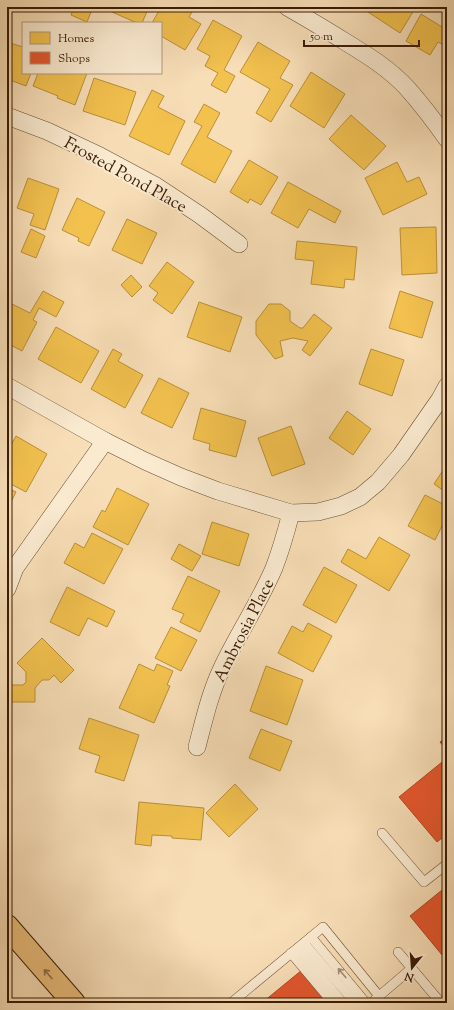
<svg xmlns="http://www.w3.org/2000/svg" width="454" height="1010" font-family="'Sorts Mill Goudy',serif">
<rect width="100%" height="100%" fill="#f8deb7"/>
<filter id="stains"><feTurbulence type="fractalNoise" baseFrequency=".005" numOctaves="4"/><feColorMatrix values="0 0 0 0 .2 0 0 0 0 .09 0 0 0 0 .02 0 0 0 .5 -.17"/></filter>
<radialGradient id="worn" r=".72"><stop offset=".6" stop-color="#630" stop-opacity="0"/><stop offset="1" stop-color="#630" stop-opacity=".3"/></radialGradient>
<!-- homes -->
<g fill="#f2c14e" stroke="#ba8f38">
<polygon points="74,7 93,7 87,22 71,15"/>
<polygon points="114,7 149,7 142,23 137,23 112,12"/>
<polygon points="161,7 191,7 194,9 189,17 201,24 185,50 161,36 161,23 152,23"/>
<polygon points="366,7 416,7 400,33 365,10"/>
<polygon points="421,14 447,30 447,47 438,42 430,55 406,41"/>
<polygon points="213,20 242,36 224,70 235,76 226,93 211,85 218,73 205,66 210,56 197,49"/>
<polygon points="7,42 23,47 23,73 31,73 26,86 7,79"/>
<polygon points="258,42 290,61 280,78 293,85 271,122 256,113 270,89 240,72"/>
<polygon points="311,72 345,94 324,128 290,106"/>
<polygon points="38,73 87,73 75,105 57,98 58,96 33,86"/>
<polygon points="94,78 136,92 125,125 83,111"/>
<polygon points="152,90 164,96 158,107 185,121 169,155 129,136"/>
<polygon points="204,104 220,113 207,137 232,151 215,183 181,164 202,126 194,122"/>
<polygon points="351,115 386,146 364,170 329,139"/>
<polygon points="249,160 278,177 261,205 250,199 248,203 230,192"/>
<polygon points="397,162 407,182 419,177 427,194 383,215 365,178"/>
<polygon points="28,178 59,189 45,230 30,225 34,214 17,208"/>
<polygon points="288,182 341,211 335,223 309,209 298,228 271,213"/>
<polygon points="77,198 105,212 89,246 78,241 79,238 62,230"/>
<polygon points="127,219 157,233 142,264 112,250"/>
<polygon points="436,227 437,273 402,275 400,228"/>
<polygon points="31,229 45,236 36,258 21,252"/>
<polygon points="297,241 357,247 354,280 345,279 344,288 311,284 314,261 295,259"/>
<polygon points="167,262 194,282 172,314 153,300 158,293 149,286"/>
<polygon points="131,275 142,287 132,297 121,285"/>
<polygon points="43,291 64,302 56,317 39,308 33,320 37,322 22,351 7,343 7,304 8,302 30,313"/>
<polygon points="400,291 433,302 422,338 389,328"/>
<polygon points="199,302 242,317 230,352 187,337"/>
<polygon points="269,304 281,304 290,311 290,321 300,328 303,328 314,314 332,328 310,356 302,350 308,341 293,338 280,341 283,356 275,359 256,335 256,321"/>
<polygon points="56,327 99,351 81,383 38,359"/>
<polygon points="113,349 122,354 118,361 143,375 125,408 91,389"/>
<polygon points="371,349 404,360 392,396 359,384"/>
<polygon points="159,378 189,393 172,428 141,413"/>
<polygon points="201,408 246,421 236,457 209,450 210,444 193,439"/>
<polygon points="347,411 371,429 353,455 329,438"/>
<polygon points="291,426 305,464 272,476 258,438"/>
<polygon points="16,436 47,454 26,492 7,482 7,452"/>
<polygon points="447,464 447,493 434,484"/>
<polygon points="7,488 16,492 7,510"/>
<polygon points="117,488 149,504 128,545 93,527 102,510 105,512"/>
<polygon points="425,495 447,506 447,516 435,540 408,526"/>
<polygon points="212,522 249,534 239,566 202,554"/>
<polygon points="92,533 123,549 104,584 64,563 75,543 84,548"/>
<polygon points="379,537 410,555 389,591 341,562 348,549 366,559"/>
<polygon points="179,544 201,556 192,571 171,559"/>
<polygon points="324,567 357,585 336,623 303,605"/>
<polygon points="188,576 220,591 200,632 180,622 184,614 172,609"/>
<polygon points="67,587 115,611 107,627 88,618 79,636 50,622"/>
<polygon points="308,623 332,636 313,672 278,653 292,626 303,632"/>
<polygon points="171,627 197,640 181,671 155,658"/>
<polygon points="42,638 74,670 61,683 54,675 49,680 42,680 35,688 35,702 11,702 11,685 23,685 26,682 26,672 17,663"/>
<polygon points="139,664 154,671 157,664 173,671 167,685 170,686 154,723 119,708"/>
<polygon points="266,666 303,680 287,725 250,711"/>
<polygon points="89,718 139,735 124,781 95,772 100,756 79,749"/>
<polygon points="261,729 292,741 280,771 249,758"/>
<polygon points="235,784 258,809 229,837 206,813"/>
<polygon points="139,802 204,808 201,840 172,838 172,836 152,835 151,846 135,844"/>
</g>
<!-- shops -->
<g fill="#e4572e" stroke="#b14522">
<polygon points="447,737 447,751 440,742"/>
<polygon points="447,758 447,834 437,842 399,797"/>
<polygon points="447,886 447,961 410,916"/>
<polygon points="326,952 324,996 316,1003 264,1003 263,1002 302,970 303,972"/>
</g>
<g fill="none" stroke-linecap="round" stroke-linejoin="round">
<defs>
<g id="service">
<polyline points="382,833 424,882 447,864"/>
<polyline points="311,937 366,1003"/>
<polyline points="304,943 355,1003"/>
<polyline points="298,948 343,1003"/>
<polyline points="398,952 441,1003"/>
<polyline points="291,953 333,1003"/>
<polyline points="231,1003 323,927 379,996"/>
<polyline points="371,1003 412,968"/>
</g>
<g id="minor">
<path d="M287,7C306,18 325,29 344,41C367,55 390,69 408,89C422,105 435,122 447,139"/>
<polyline points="7,116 47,131 100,156 156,186 200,215 239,244"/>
<polyline points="7,386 105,441 145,461 181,477 218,491 291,513 318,512 341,506 360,497 378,482 401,455 440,399 447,386"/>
<polyline points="7,589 15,568 105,441"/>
<path d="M197,747C204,720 210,693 222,668C238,634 259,603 274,568C281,550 286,532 291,513"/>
</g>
<polyline id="primary" points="7,926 74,1003"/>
</defs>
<!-- service casing -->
<use href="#service" stroke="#694c32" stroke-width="10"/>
<!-- minor casing -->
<use href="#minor" stroke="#694c32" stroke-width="18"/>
<!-- primary casing -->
<use href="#primary" stroke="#391b05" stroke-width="24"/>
<!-- service -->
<use href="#service" stroke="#faead0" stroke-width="9"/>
<!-- minor -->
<use href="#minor" stroke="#faead0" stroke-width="17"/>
<!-- primary -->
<use href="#primary" stroke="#ecbf7c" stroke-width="22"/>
</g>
<!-- one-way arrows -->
<defs><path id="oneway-shaft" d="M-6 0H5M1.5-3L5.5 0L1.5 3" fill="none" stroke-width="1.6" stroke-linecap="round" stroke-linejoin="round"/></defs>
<use stroke="#a38d75" href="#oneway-shaft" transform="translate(342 973) rotate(-130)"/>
<use stroke="#926d40" href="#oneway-shaft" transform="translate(48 974) rotate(-131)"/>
<g text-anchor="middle" stroke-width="4" stroke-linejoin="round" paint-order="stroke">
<!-- street labels -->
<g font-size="17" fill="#391b05" stroke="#faead0">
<text transform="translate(126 174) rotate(29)" y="6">Frosted Pond Place</text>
<text transform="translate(243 630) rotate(-63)" y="6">Ambrosia Place</text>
</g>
</g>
<!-- margin -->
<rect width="454" height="1010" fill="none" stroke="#f8deb7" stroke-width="24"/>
<rect x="8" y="8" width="438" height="994" fill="none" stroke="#391b05" stroke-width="2"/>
<rect x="12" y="12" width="430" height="986" fill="none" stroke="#391b05"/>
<!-- legend -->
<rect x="22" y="22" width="140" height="52" fill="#faead0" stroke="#ad977f"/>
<rect x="30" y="32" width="20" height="12" fill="#f2c14e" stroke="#ad977f"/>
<text x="58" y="42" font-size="12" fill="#391b05">Homes</text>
<rect x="30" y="52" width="20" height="12" fill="#e4572e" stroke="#ad977f"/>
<text x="58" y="62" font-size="12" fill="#391b05">Shops</text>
<!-- north arrow -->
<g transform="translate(412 968) rotate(197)" stroke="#faead0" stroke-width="3" paint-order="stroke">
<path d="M0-3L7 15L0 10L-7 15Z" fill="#391b05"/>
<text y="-6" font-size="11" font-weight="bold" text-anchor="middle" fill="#391b05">N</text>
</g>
<!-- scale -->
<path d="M304 40v6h115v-6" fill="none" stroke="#391b05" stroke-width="2"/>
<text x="310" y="40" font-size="12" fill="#391b05" stroke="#faead0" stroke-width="3" paint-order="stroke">50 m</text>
<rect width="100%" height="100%" filter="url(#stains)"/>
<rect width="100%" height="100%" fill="url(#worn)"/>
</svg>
